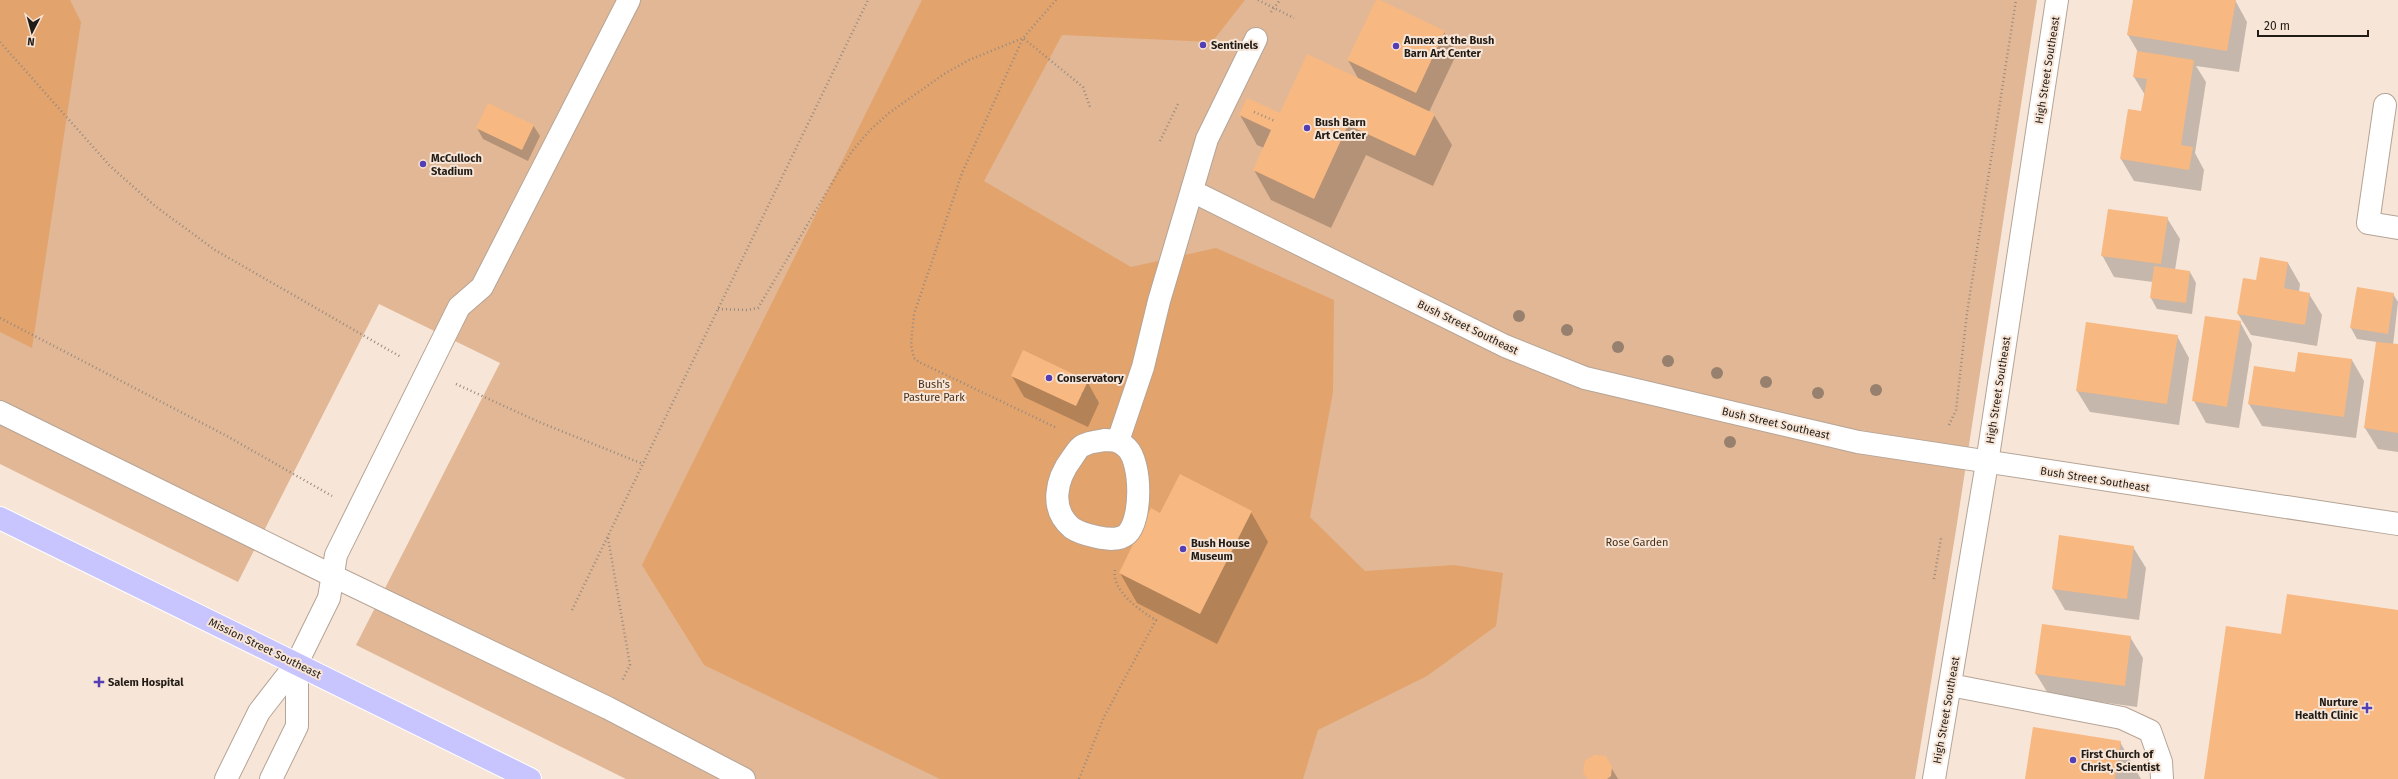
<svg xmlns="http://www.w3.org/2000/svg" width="2398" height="779" font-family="'Fira Sans',sans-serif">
<rect width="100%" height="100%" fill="#f7e5d7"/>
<!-- green -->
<polygon fill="#e1b795" points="0,0 2037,0 1956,530 1915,779 626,779 356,645 500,363 379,304 238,582 0,464"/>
<!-- forest -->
<g fill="#e2a36d">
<polygon points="0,0 70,0 81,22 32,348 0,332"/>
<polygon points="922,0 1245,0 1212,42 1062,35 984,181 1131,267 1216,248 1334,300 1333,392 1310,517 1365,571 1454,565 1503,573 1496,626 1427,676 1318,730 1303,779 940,779 704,665 642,565"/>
</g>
<!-- shadow -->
<g fill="#0003">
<polygon points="1377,0 1444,32 1457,53 1429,112 1434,115 1452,145 1433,186 1366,155 1331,228 1271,200 1254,170 1264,148 1257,145 1240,115 1280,114 1359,80 1348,60"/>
<polygon points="2134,0 2235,0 2247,22 2239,72 2196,66 2206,82 2195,153 2204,170 2201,191 2134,181 2121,159 2142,112 2145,95 2134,77 2138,52 2128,35"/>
<polygon points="533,125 540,136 528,161 483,139 477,128"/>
<polygon points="2167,218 2180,239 2175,270 2190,272 2196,283 2192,314 2157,309 2151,298 2153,282 2114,277 2102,255"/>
<polygon points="2288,263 2300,284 2299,292 2309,294 2322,315 2317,346 2251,335 2238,314 2257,282"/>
<polygon points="2358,288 2393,294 2398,302 2393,345 2398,345 2398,452 2378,449 2365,428 2377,342 2357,339 2351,328"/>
<polygon points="2206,317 2240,322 2252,344 2239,428 2206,423 2194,401"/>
<polygon points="2177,336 2189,358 2179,425 2090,412 2077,391"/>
<polygon points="2352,360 2364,381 2356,438 2262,426 2249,404 2296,373"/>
<polygon points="1012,376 1087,381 1099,403 1088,427 1024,397"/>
<polygon points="1251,512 1268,542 1217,644 1137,603 1120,573 1161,514"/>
<polygon points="2133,547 2146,568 2139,620 2065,610 2053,589"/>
<polygon points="2130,637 2143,658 2137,707 2049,695 2036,674"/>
<polygon points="2120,742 2141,779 2026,779"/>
<polygon points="1605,757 1618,779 1588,779"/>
</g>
<!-- building -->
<g fill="#f8b881">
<polygon points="1376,0 1380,0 1445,31 1416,93 1347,60"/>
<polygon points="2133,0 2236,0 2227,51 2127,35"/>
<polygon points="2137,51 2194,60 2181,145 2193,147 2189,170 2120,159 2128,109 2141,111 2147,79 2133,77"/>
<polygon points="1307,54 1435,114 1415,156 1348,125 1314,199 1253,170 1271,130 1239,115 1247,98 1280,113"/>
<polygon points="488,103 534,125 522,150 476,128"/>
<polygon points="2108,209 2168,217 2161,264 2101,256"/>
<polygon points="2260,257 2288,262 2284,288 2310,293 2305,325 2237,314 2243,278 2256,280"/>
<polygon points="2154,266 2190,271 2186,303 2150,298"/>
<polygon points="2357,287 2394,293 2388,334 2350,328"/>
<polygon points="2205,316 2241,321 2227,407 2192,401"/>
<polygon points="2086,322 2178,335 2167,404 2076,391"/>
<polygon points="2376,342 2398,344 2398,433 2364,428"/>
<polygon points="1023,350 1088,381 1076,406 1011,376"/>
<polygon points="2298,352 2352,359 2344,417 2248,404 2254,366 2295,372"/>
<polygon points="1180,474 1252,511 1200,614 1119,573 1151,508 1160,513"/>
<polygon points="2059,535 2134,546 2127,599 2052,589"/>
<polygon points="2287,594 2398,610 2398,779 2204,779 2226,626 2281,634"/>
<polygon points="2042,624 2131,636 2125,686 2035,674"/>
<polygon points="2033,727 2121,741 2115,779 2025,779"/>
<polygon points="1595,755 1606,756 1612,767 1611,776 1607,779 1587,779 1583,772 1585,760"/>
</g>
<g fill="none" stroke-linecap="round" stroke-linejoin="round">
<defs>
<g id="minor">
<polyline points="2385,105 2368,223 2398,228"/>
<polyline points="1192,191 1505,346 1585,378 1858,442 2398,524"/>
<polyline points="0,412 333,576 608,708 744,779"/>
<path d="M1105,440C1114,440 1120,441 1127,448C1142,463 1142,520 1127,534C1119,541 1107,539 1097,537C1088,535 1079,533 1072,528C1049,509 1056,479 1072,458C1075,454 1078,448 1082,446C1088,442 1098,441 1105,440Z"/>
<polyline points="1118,441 1143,367 1159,301 1207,139 1256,39"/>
<polyline points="1950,685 2122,718 2150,731 2161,762 2162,779"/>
<polyline points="226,779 259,712 297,663 329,598 336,555 459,307 482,287 629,0"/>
<polyline points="271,779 297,726 297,663"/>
<polyline points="1934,779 1987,463 2057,0"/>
</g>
<polyline id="major" points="0,518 530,779"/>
</defs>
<!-- minor casing -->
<use href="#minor" stroke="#b5a496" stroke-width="24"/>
<!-- major casing -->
<use href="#major" stroke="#fff" stroke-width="24"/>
<!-- path -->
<g stroke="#968a7f" stroke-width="2.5" stroke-dasharray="1 3" stroke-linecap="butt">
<polyline points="1056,0 1023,38 962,173 914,314 911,345 914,358 919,362 1057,428"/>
<polyline points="1258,0 1294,18"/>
<polyline points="1271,12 1280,0"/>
<polyline points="0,42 110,166 155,206 215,250 401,357"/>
<polyline points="1254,112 1275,121"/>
<polyline points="1160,141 1178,104"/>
<polyline points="718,309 747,310 758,308 838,173 853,150 870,130 889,113 944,74 969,60 1023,38 1083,87 1090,107"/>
<polyline points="0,318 225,435 332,496"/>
<polyline points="456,384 539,422 643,464"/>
<polyline points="1082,393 1099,402"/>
<polyline points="1949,425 1956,410 1967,313 2016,0"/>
<polyline points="608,538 630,665 622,681"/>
<polyline points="1934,579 1941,538"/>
<polyline points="572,610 868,0"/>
<path d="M1079,779L1104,717L1156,620C1141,612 1111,590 1115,570"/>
</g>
<!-- minor -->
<use href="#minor" stroke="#fff" stroke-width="22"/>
<!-- major -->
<use href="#major" stroke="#c8c4fe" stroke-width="22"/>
</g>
<!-- trees -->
<g fill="#97806d">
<circle cx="1519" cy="316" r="6"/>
<circle cx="1567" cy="330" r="6"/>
<circle cx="1618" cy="347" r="6"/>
<circle cx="1668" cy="361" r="6"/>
<circle cx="1717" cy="373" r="6"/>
<circle cx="1766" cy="382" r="6"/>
<circle cx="1876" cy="390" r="6"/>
<circle cx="1818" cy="393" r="6"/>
<circle cx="1730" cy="442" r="6"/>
</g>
<!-- markers -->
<g fill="#553db4" stroke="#f7e5d7" stroke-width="1.5">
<circle cx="1203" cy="45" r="4"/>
<circle cx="1396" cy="46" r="4"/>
<circle cx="1307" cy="128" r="4"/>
<circle cx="423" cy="164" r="4"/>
<circle cx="1049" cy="378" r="4"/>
<circle cx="1183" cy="549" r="4"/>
<path d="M97 676h4v4h4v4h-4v4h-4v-4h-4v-4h4z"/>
<path d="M2365 702h4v4h4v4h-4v4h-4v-4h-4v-4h4z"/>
<circle cx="2073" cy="760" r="4"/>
</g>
<g text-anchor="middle" stroke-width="4" stroke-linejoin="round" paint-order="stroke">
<!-- poi labels -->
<g font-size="11" font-weight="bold" fill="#221c16" stroke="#f7e5d7" text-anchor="start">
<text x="1404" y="44">Annex at the Bush<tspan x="1404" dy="13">Barn Art Center</tspan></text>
<text x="1211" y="49">Sentinels</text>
<text x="1315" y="126">Bush Barn<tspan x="1315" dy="13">Art Center</tspan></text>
<text x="431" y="162">McCulloch<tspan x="431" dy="13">Stadium</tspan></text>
<text x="1057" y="382">Conservatory</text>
<text x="1191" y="547">Bush House<tspan x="1191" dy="13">Museum</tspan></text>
<text x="108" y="686">Salem Hospital</text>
<text x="2358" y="706" text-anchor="end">Nurture<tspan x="2358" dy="13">Health Clinic</tspan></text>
<text x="2081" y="758">First Church of<tspan x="2081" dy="13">Christ, Scientist</tspan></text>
</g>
<!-- street labels -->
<g font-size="11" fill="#221c16" stroke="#f7e5d7">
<text transform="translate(2047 70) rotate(-81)" y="4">High Street Southeast</text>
<text transform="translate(1468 327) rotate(26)" y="4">Bush Street Southeast</text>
<text transform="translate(1998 390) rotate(-81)" y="4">High Street Southeast</text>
<text transform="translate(1776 423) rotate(13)" y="4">Bush Street Southeast</text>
<text transform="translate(2095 479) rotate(9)" y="4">Bush Street Southeast</text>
<text transform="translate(265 648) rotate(26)" y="4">Mission Street Southeast</text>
<text transform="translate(1946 710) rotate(-80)" y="4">High Street Southeast</text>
</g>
<!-- park labels -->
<g font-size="11" fill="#482e16" stroke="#f7e5d7">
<text x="934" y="388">Bush's<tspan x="934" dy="13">Pasture Park</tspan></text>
<text x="1637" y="546">Rose Garden</text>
</g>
</g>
<!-- north arrow -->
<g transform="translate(32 32) rotate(186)" stroke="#f7e5d7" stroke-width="3" paint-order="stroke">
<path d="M0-3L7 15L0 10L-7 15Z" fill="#221c16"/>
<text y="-6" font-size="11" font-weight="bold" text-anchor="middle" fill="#221c16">N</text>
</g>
<!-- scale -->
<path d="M2258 30v6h110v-6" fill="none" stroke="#221c16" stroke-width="2"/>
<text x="2264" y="30" font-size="12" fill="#221c16" stroke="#f7e5d7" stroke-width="3" paint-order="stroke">20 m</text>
</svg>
